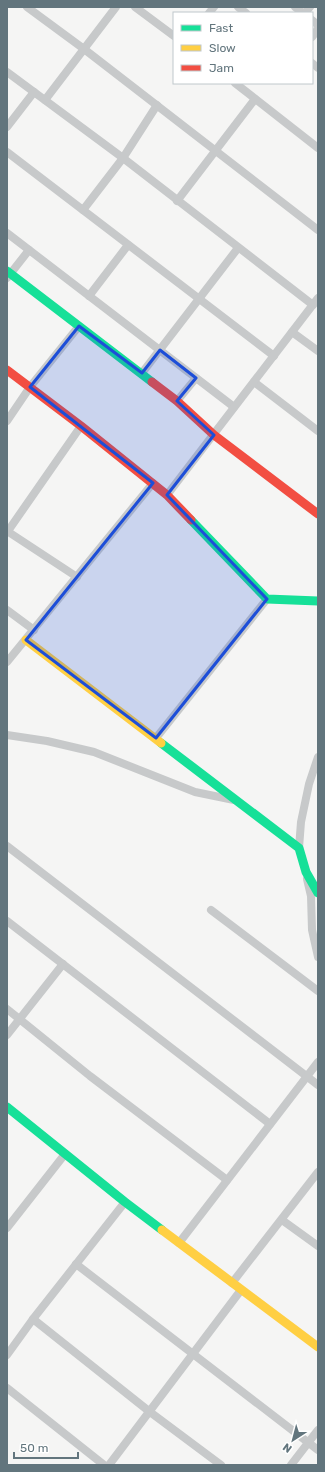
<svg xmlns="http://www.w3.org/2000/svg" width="325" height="1472" font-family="Rubik,sans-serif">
<rect width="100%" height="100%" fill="#f5f5f4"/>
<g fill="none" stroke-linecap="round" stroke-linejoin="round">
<!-- street -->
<g stroke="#c7c9ca" stroke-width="8">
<polyline points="27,7 84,49 318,230"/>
<polyline points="135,7 174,36"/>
<polyline points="238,7 246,13"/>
<polyline points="295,7 303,13"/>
<polyline points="209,13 214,7"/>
<polyline points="305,13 310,7"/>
<polyline points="312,20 318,25"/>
<polyline points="312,37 318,29"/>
<polyline points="312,63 318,68"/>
<polyline points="7,72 123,158 313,305"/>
<polyline points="235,83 318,148"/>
<polyline points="45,100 116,7"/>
<polyline points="7,127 34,92"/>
<polyline points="7,152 274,356"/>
<polyline points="177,201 255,99"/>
<polyline points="83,210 123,158 157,105"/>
<polyline points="7,233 234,407"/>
<polyline points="7,278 29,250"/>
<polyline points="89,296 128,245"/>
<polyline points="292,332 318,351"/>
<polyline points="142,373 238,248"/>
<polyline points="254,382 318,431"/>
<polyline points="177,401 196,378"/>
<polyline points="7,421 30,387 79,326"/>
<polyline points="167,495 318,298"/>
<polyline points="7,531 77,577"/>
<polyline points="8,531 81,426"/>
<polyline points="7,610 34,630"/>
<polyline points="7,662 153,483"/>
<polyline points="7,735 47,741 94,752 195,792 234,800"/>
<polyline points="156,738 267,599"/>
<polyline points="7,846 318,1085"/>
<polyline points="299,848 301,822 309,784 318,757"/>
<polyline points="307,879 311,896 312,930 318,957"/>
<polyline points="211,910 318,991"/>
<polyline points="7,921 270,1124"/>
<polyline points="7,1009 90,1076 227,1180"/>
<polyline points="7,1035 63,964"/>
<polyline points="282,1220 318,1246"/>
<polyline points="7,1228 65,1154"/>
<polyline points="179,1243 318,1062"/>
<polyline points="76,1264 318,1450"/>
<polyline points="232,1283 318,1172"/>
<polyline points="33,1319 150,1412 221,1465"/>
<polyline points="7,1355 33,1319 125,1202"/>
<polyline points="7,1388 104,1465"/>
<polyline points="109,1465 241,1290"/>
<polyline points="291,1465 318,1430"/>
</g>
<!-- fast -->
<g stroke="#16e098" stroke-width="9">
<polyline points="7,271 152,382"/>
<polyline points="191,520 267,599 318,601"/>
<polyline points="161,743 299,848 306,872 318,893"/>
<polyline points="7,1107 125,1202 162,1230"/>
</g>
<!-- slow -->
<g stroke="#ffcf43" stroke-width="9">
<polyline points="26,640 161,743"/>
<polyline points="162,1230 318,1347"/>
</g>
<!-- jam -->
<g stroke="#f24e42" stroke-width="9">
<polyline points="7,370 81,426 167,495 191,520"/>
<polyline points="152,382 177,401 214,435 318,514"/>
</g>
</g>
<!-- marked area -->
<path fill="#1d4ed8" fill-opacity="0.2" stroke="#1d4ed8" stroke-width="3" stroke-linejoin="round" d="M79,326L142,373L160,350L196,378L177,401L214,435L167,495L267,599L156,738L26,640L153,483L30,387Z"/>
<!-- border -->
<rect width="325" height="1472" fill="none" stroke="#62757d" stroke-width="16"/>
<!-- legend -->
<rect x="173" y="12" width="140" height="72" fill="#ffffff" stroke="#c0c8cb"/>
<rect x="181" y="25" width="20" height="6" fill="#16e098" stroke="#c0c8cb"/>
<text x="209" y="32" font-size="12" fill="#62757d">Fast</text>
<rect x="181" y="45" width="20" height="6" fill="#ffcf43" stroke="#c0c8cb"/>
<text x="209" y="52" font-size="12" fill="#62757d">Slow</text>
<rect x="181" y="65" width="20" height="6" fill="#f24e42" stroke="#c0c8cb"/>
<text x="209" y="72" font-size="12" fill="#62757d">Jam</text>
<!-- north arrow -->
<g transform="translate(293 1440) rotate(216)" stroke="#ffffff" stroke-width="3" paint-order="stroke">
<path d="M0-3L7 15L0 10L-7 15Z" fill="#62757d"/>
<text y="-6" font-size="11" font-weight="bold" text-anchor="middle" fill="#62757d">N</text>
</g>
<!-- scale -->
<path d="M14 1452v6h64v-6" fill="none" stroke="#62757d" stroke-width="2"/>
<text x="20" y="1452" font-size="12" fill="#62757d" stroke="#ffffff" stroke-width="3" paint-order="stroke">50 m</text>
</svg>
